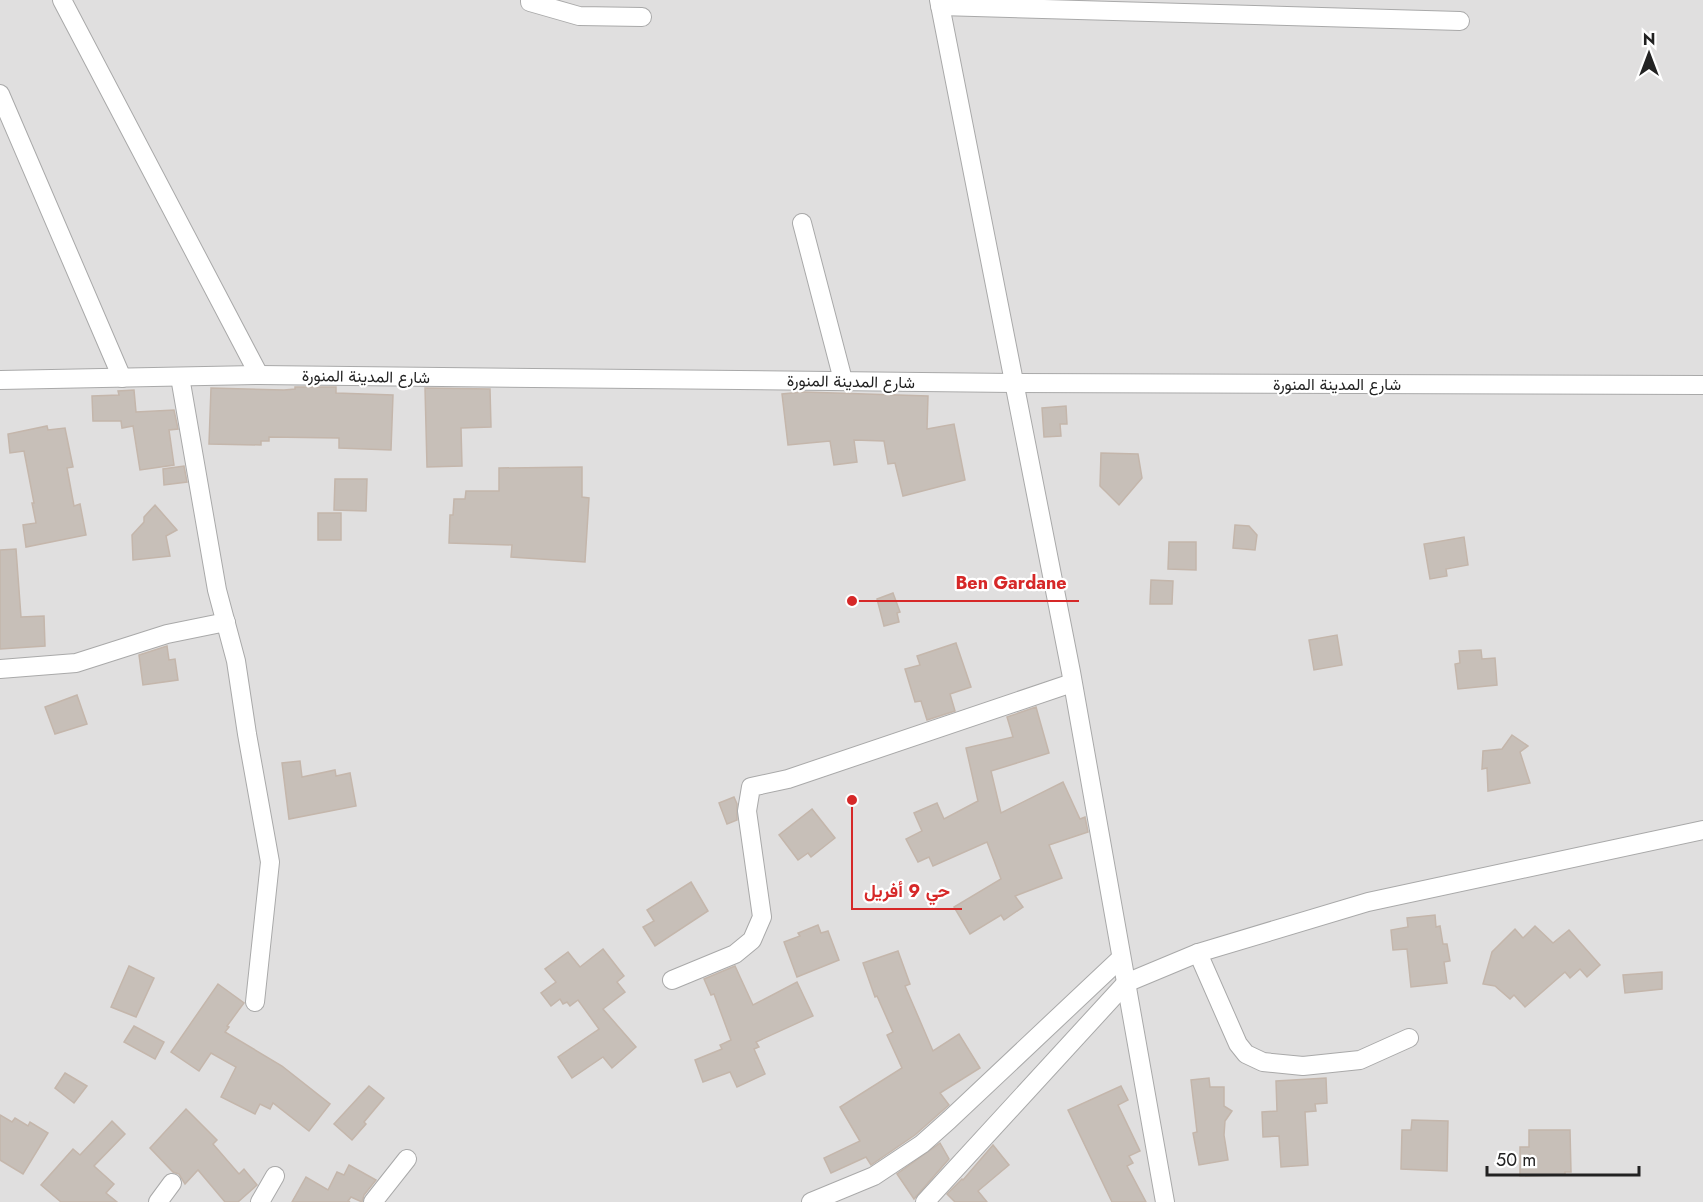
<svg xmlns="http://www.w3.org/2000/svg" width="1703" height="1202" font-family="Jost,Vazirmatn,sans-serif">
<rect width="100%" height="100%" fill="#f2efe9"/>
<!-- residential -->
<rect fill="#e0dfdf" x="0" y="0" width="1703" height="1202"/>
<!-- building -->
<g fill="#c7bfb8" stroke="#c4b6ab" stroke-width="1.5">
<polygon points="295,387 336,387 336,393 393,395 391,450 339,448 339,438 269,437 269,441 261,441 261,445 209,444 211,388 284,390 295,389"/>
<polygon points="425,388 490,389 491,427 461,428 462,466 427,467"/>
<polygon points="134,390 136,412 174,410 178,429 169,430 174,465 140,470 133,426 122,428 121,421 93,421 92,396 119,395 118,391"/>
<polygon points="803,392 928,396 927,429 954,424 965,480 903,496 895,463 888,464 884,441 854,440 857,462 834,465 830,441 788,445 782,394"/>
<polygon points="1066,406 1067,424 1060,424 1061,436 1044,437 1042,408"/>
<polygon points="47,426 48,430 65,428 73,467 67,468 74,506 80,504 86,535 26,547 23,525 36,523 32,503 34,503 24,451 10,453 8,434"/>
<polygon points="1101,453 1138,454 1142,478 1119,505 1100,486"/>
<polygon points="184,466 187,482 164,485 163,469"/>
<polygon points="582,467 582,497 589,498 585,562 511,557 512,545 449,543 450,515 453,515 454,499 465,499 466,491 499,491 499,468"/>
<polygon points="335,479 367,479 366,511 334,510"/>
<polygon points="155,505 177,530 166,536 170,556 133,560 132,535 144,522 144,517"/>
<rect x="318" y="513" width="23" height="27"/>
<polygon points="1235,525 1249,526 1257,535 1255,550 1233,548"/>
<polygon points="1464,537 1468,565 1446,569 1447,576 1430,579 1424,544"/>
<polygon points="1169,542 1196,542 1196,570 1168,569"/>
<polygon points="16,549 21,617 44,616 45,646 0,649 0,550"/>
<polygon points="1151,580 1173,581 1172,604 1150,604"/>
<polygon points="893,593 900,612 897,613 899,622 884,626 877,599"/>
<polygon points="1337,635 1342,665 1314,670 1309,640"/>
<polygon points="956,643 971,687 950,694 955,711 927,720 921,701 915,702 905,669 920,665 917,656"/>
<polygon points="167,646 169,660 175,659 178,680 143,685 139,655"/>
<polygon points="1481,650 1482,659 1495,658 1497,685 1458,689 1455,664 1460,663 1459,651"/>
<polygon points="77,695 87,724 55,734 45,707"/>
<polygon points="1036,707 1049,753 991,771 1001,813 1063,782 1080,819 1085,817 1088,832 1049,845 1062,878 1015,896 1023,907 1004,920 1001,915 970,934 954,907 1001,879 987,842 933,866 929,857 918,862 906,839 922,831 914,813 937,803 944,819 978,801 966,748 1013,737 1007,717"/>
<polygon points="1512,735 1528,746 1520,752 1530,783 1488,791 1487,768 1482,769 1483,751 1502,749"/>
<polygon points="300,761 302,777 335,770 336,776 350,773 356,806 289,819 282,763"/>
<polygon points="734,797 737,804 737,820 727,824 719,803"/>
<polygon points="812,809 835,838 811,857 808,853 798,860 779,835"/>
<polygon points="691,882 708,911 655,946 643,927 654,921 647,910"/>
<polygon points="1435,915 1436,927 1440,926 1443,944 1447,944 1450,961 1444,962 1447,983 1411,987 1407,949 1393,950 1391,930 1408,927 1407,918"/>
<polygon points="818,925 821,933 828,931 839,960 797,977 784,942 800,936 798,933"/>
<polygon points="1535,926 1553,943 1569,930 1600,965 1587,977 1580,969 1570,978 1565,972 1525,1007 1514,995 1510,999 1495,986 1483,984 1492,952 1515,929 1523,938"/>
<polygon points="603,949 624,976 617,982 625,992 603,1009 636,1047 612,1068 603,1057 572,1078 558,1057 599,1029 578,1000 570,1006 567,1002 563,1004 560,999 551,1006 541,993 556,982 545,969 568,952 580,967"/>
<polygon points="898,951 910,984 905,986 933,1051 959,1034 980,1068 940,1093 949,1105 915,1135 871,1165 866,1157 831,1173 824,1158 860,1141 840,1107 902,1068 887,1035 893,1032 877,996 875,997 863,963"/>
<polygon points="129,966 154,978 136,1017 111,1007"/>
<polygon points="735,966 753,1005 797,982 813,1016 756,1042 759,1047 754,1049 765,1074 737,1087 730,1072 703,1082 695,1060 722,1049 720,1045 731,1040 714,994 711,995 704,979"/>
<polygon points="1662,972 1662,989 1625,993 1623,975"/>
<polygon points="218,984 244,1003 227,1026 229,1027 225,1032 282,1066 330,1104 309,1131 273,1103 270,1109 260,1104 255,1114 221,1097 236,1067 211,1053 199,1071 171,1052"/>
<polygon points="134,1026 164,1042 155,1059 124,1042"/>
<polygon points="65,1073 87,1086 74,1103 55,1088"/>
<polygon points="1209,1078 1210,1087 1224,1087 1224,1106 1232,1111 1225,1121 1224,1135 1228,1160 1199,1165 1193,1133 1197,1132 1191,1080"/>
<polygon points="1326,1078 1327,1103 1315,1104 1316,1111 1305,1112 1308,1165 1281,1167 1279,1136 1263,1137 1262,1112 1277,1111 1276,1081"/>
<polygon points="369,1086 384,1098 364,1122 366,1124 352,1140 334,1124"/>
<polygon points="1121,1086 1128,1100 1118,1105 1140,1151 1129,1156 1133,1163 1127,1166 1146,1202 1112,1202 1068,1110"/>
<polygon points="186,1109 217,1140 213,1144 239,1174 244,1169 257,1185 238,1202 225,1202 198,1170 185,1184 179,1174 173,1172 150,1148"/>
<polygon points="0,1115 12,1122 15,1118 28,1126 30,1122 48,1133 23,1174 0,1160"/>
<polygon points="1412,1120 1448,1121 1447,1171 1401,1169 1402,1130 1411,1130"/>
<polygon points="112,1121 125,1134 94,1166 114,1184 106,1193 117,1202 61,1202 41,1185 73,1149 80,1155"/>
<polygon points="1529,1130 1570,1130 1571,1172 1565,1172 1565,1175 1520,1176 1520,1147 1529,1147"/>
<polygon points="940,1143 949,1159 914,1199 897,1174"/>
<polygon points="993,1145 1009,1165 978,1191 987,1202 955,1202 947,1194 962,1179 963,1180"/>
<polygon points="349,1165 376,1180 364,1195 362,1202 351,1197 348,1201 350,1202 292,1202 306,1177 328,1190 337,1172 344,1175"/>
</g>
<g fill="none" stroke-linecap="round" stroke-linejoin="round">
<defs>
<g id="minor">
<polyline points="62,0 259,375"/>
<polyline points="530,0 530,2 579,16 642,17"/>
<polyline points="939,0 1071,672 1165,1202"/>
<polyline points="940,6 1460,21"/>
<polyline points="0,94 122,378"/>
<polyline points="802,223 843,380"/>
<polyline points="180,377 217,590 236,661 247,734 270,862 255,1002"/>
<polyline points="0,380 259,375 1013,383 1703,385"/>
<polyline points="0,669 76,663 167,634 226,622"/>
<polyline points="1198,953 1238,1044 1246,1054 1263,1062 1303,1066 1360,1060 1409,1038"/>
<polyline points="672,980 735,954 752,940 762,917 747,811 751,787 788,779 1072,683"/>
<polyline points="158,1202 172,1183"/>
<polyline points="260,1202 275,1176"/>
<polyline points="373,1202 407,1159"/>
<polyline points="811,1202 874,1176 922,1144 949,1120 1121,958"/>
<polyline points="925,1202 1126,983 1198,953 1368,902 1703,830"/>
</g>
</defs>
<!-- minor casing -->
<use href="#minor" stroke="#a9a9a9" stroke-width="20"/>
<!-- minor -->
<use href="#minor" stroke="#fff" stroke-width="18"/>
</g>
<g text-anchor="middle" stroke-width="4.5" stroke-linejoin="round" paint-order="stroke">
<!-- street labels -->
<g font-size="16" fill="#222" stroke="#fff">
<text transform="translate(366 376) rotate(1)" y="6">شارع المدينة المنورة</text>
<text transform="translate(851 381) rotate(1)" y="6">شارع المدينة المنورة</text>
<text x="1337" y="390">شارع المدينة المنورة</text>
</g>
</g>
<!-- callouts -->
<path fill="none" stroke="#d62828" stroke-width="2" d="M852 601L943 601H1079M852 800L852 909H962"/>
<g fill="#d62828" stroke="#fff" stroke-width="2">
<circle cx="852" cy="601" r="6"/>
<circle cx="852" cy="800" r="6"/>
</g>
<g font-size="18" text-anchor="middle" font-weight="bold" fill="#d62828" stroke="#fff" stroke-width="4.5" stroke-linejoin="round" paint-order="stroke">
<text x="1011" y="589">Ben Gardane</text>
<text x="907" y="897">حي 9 أفريل</text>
</g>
<!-- north arrow -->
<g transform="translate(1649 54)" stroke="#ffffff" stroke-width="4.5" paint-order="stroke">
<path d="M0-4.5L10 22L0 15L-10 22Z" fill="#222222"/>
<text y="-9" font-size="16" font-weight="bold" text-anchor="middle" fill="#222222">N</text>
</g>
<!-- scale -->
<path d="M1487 1166v9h152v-9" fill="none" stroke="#222222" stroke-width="3"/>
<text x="1496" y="1166" font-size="18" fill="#222222" stroke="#ffffff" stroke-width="4.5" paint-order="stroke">50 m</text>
</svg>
